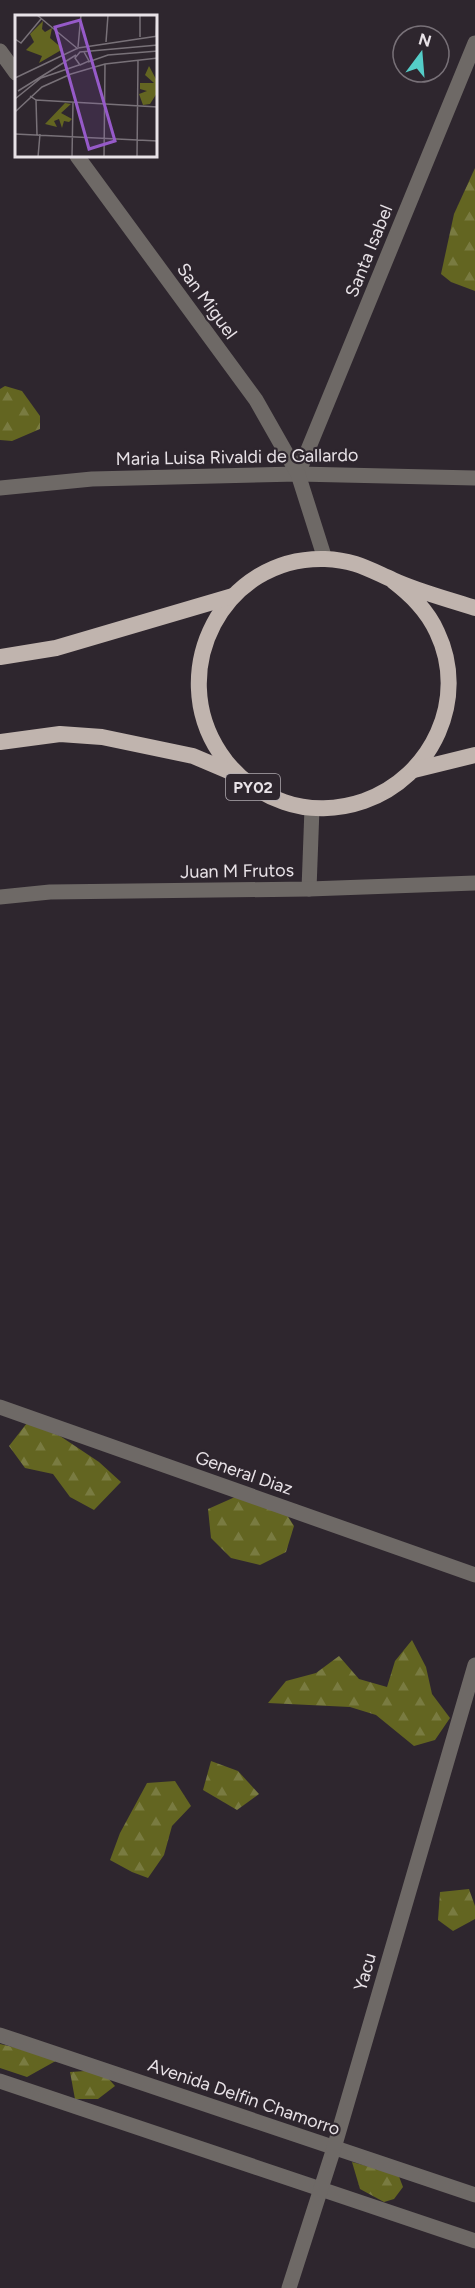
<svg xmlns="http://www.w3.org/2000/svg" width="475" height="2288" font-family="Figtree,sans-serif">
<defs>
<pattern id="forest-firs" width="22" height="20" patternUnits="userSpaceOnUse" patternTransform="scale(1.5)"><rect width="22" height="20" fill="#636521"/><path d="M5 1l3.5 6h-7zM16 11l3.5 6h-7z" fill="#797b41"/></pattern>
</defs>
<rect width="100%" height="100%" fill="#2e262e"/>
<!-- forest -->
<g fill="url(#forest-firs)">
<polygon points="475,168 475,291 451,282 441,274 454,214"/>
<polygon points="5,386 22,391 40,416 40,429 12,441 0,440 0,389"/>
<polygon points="27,1423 60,1436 99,1462 121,1482 94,1510 70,1497 53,1474 25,1468 9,1446"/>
<polygon points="253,1489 278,1501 294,1526 286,1552 260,1565 231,1558 211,1538 208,1509"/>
<polygon points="412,1640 426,1667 432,1694 450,1718 435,1740 414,1746 376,1715 350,1707 268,1703 286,1681 316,1673 339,1656 359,1679 387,1687 395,1661"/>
<polygon points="211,1761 238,1771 259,1794 237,1810 203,1790"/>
<polygon points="175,1781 191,1806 172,1826 164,1855 148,1878 132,1872 110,1860 120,1833 147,1783"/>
<polygon points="469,1889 475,1906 475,1919 453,1931 438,1920 440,1892"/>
<polygon points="0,2044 61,2058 27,2077 0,2068"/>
<polygon points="101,2070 115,2086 98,2099 75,2099 70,2072"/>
<polygon points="352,2162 398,2174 403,2187 394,2199 384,2202 360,2189"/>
</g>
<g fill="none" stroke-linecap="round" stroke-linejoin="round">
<!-- minor -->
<g stroke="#6e6966" stroke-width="15">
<polyline points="298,474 475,43"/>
<polyline points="0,488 92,479 298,474 475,478"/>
<polyline points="309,889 312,808"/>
<polyline points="0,897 50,892 309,889 475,883"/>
<polyline points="0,1407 475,1575"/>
<polyline points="0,2035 475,2195"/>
<polyline points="0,2081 475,2241"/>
<polyline points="289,2288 334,2148 475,1665"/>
</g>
<!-- tertiary -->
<g stroke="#6e6966" stroke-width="15">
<polyline points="0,51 16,73"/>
<polyline points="77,156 256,400 298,474 325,559"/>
</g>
<!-- trunk -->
<g stroke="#c0b4ae" stroke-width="16">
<path d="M393,581C411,595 427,610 437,632C469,699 432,777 364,801C338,810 309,811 284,802C258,793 235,776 220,753C165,671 223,556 325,559C354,560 368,569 393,580C419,592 448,599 475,608"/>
<polyline points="0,657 56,648 233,596"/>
<polyline points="0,742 60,734 102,737 193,756 233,773"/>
<polyline points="414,770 475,755"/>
</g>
</g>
<g text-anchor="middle" stroke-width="4.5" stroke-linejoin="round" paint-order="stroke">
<!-- shield labels -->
<rect fill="#2e262e" stroke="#b0aab0" stroke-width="1.5" x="226" y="774" width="54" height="26" rx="4.5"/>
<g font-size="16" font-weight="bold" fill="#e8e2e7">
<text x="253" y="793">PY02</text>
</g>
<!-- street labels -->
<g font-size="18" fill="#e8e2e7" stroke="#2e262e">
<text transform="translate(369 251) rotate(-68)" y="6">Santa Isabel</text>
<text transform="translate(207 301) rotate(54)" y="6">San Miguel</text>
<text transform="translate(237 457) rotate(-1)" y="6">Maria Luisa Rivaldi de Gallardo</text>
<text transform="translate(237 871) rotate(-1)" y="6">Juan M Frutos</text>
<text transform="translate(244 1473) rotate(19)" y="6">General Diaz</text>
<text transform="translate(365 1972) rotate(-74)" y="6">Yacu</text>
<text transform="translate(244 2097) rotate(19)" y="6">Avenida Delfin Chamorro</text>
</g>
</g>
<!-- overview -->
<g transform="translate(15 15)">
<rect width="142" height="142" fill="#2e262e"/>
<path d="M28,6L27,14L30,17L37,13L35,23L48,34L24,48L27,41L11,35L19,27L15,19ZM134,51L142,66V78L135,89L128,90L124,79L132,76L125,74V68H139L130,60ZM50,88L56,89L46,98L57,104L54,107L49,106L47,113L44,104L39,106L42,112L30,109Z" fill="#636521"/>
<path fill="none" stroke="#787178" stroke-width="1.5" d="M22,0L63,34M125,0V22M141,21L142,0M0,24L6,28L26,4M91,27L93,0M63,32L66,0M69,37L74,46L65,50L60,43L65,37L143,30M73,47L93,40L143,36M0,63L63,33L143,21M3,76L61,40M15,81L21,85L143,92M0,84L26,63L64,50M21,85L22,120M0,97L27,72L56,59L90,49L143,43M0,119L143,126M23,142L25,119M57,142L58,87M89,142L90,49M122,142L123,45"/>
<path fill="#965ac9" fill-opacity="0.15" stroke="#965ac9" stroke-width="3" d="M65,5L100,126L74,134L40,12Z"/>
<rect width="142" height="142" fill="none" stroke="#e8e2e7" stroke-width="3"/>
</g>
<!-- north arrow -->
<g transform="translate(421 54) rotate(16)"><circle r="28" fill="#2e262e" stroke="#787178" stroke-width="1.5"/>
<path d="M0-4.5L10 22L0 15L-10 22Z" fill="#54cdc8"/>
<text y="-9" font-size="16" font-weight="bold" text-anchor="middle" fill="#e8e2e7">N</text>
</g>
</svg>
